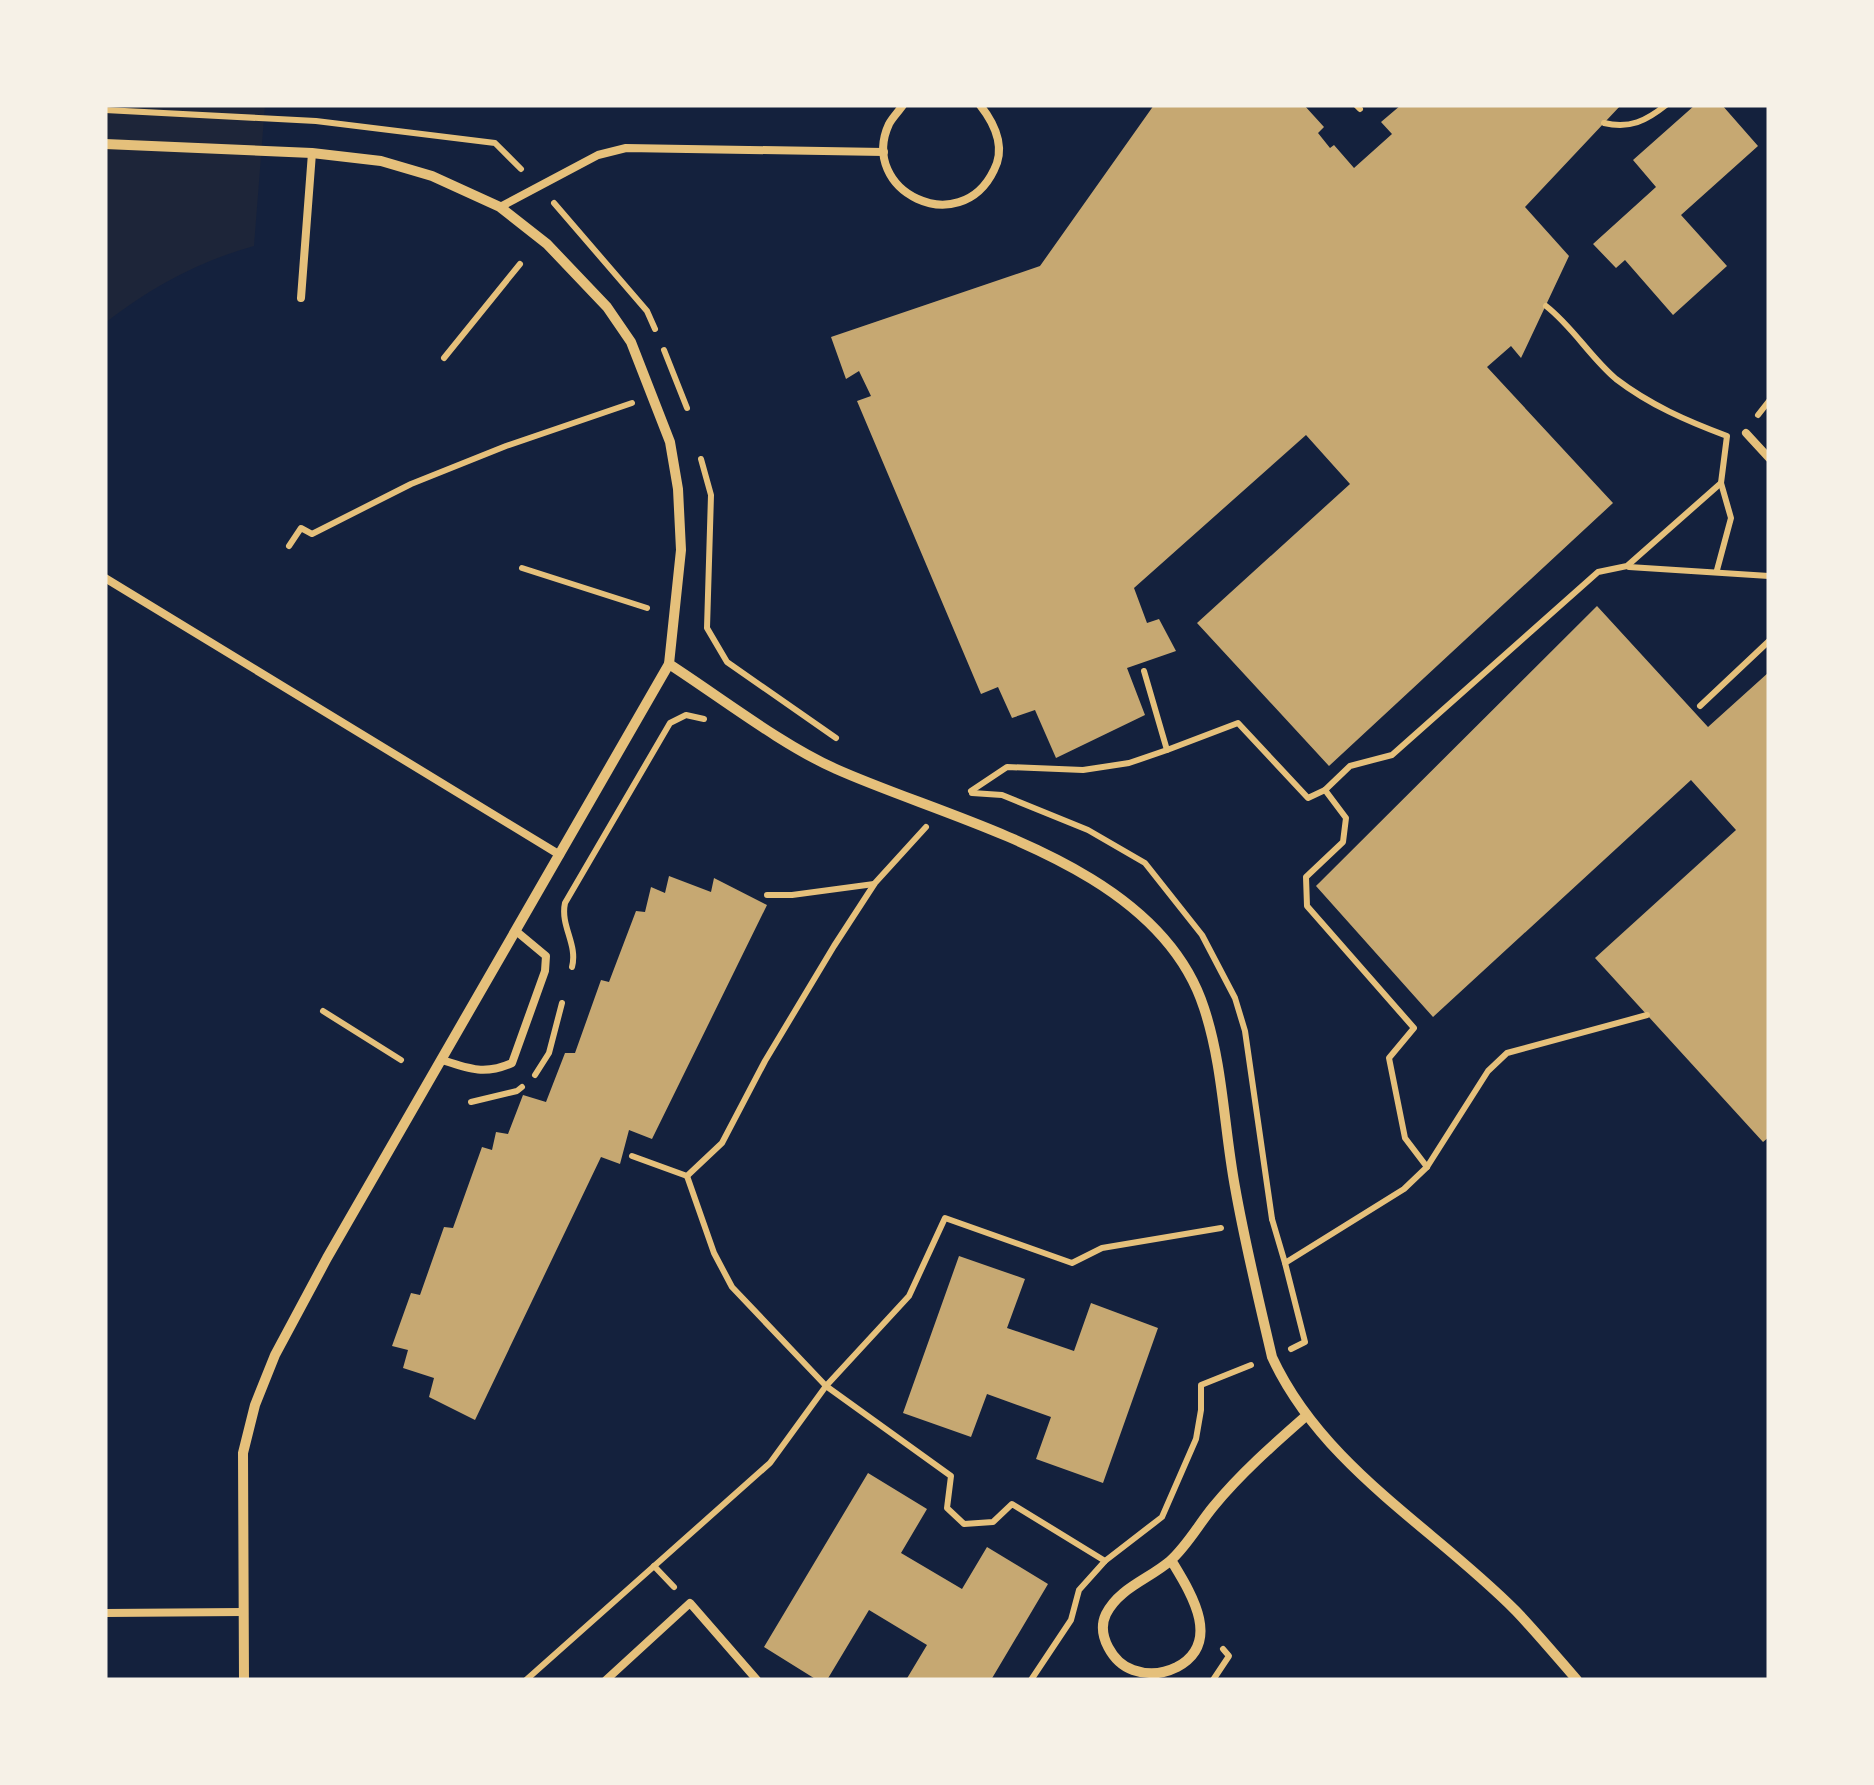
<svg xmlns="http://www.w3.org/2000/svg" width="1874" height="1785" font-family="Mulish,sans-serif">
<rect width="100%" height="100%" fill="#14213d"/>
<!-- green -->
<path fill="#1d2539" d="M105,105H265L254,246C199,261 150,288 105,323Z"/>
<!-- building -->
<g fill="#c6a872">
<polygon points="1154,105 1304,105 1324,127 1318,133 1330,148 1334,145 1354,168 1392,134 1381,122 1401,105 1621,105 1525,207 1569,256 1521,358 1511,346 1487,367 1613,503 1329,766 1197,623 1350,484 1306,435 1134,588 1147,623 1159,619 1176,651 1127,668 1145,715 1056,758 1035,710 1012,718 998,687 981,694 857,401 871,396 859,371 846,379 831,337 1040,266"/>
<polygon points="1695,105 1722,105 1758,146 1681,215 1727,266 1673,315 1625,260 1616,268 1593,244 1656,187 1633,160"/>
<polygon points="1597,606 1708,727 1769,672 1769,1137 1763,1142 1595,958 1736,830 1691,780 1433,1017 1316,886"/>
<polygon points="669,876 711,892 714,878 767,905 652,1139 629,1130 620,1164 601,1157 475,1420 429,1397 434,1378 403,1368 408,1350 392,1346 411,1293 420,1295 444,1227 453,1228 482,1147 492,1150 496,1132 508,1134 523,1095 546,1102 565,1053 575,1053 601,980 609,982 636,911 645,912 651,887 665,893"/>
<polygon points="959,1256 1025,1279 1007,1328 1074,1351 1091,1303 1158,1328 1103,1483 1036,1459 1051,1417 987,1394 971,1437 903,1413"/>
<polygon points="868,1473 927,1509 901,1553 962,1589 987,1547 1048,1584 991,1680 906,1680 927,1645 869,1610 827,1680 817,1680 764,1647"/>
</g>
<g fill="none" stroke-linecap="round" stroke-linejoin="round">
<!-- path -->
<g stroke="#e5c07b" stroke-width="6">
<polyline points="1356,105 1360,109"/>
<polyline points="105,110 316,121 495,143 521,169"/>
<path d="M1604,123C1630,129 1646,121 1666,105"/>
<polyline points="554,203 647,311 655,329"/>
<polyline points="664,350 687,408"/>
<polyline points="444,358 520,264"/>
<polyline points="1758,415 1769,401"/>
<polyline points="701,459 711,495 707,628 727,662 836,738"/>
<polyline points="289,546 301,528 312,534 411,484 506,446 632,403"/>
<polyline points="1629,567 1769,576"/>
<polyline points="522,568 647,608"/>
<polyline points="1717,570 1731,518 1721,483"/>
<polyline points="1700,706 1769,641"/>
<polyline points="1167,750 1238,723 1308,798 1325,790"/>
<polyline points="971,791 1007,767 1083,770 1129,763 1167,750 1144,671"/>
<polyline points="972,793 1002,795 1088,830 1145,863 1202,935 1235,998 1245,1031 1272,1219"/>
<polyline points="767,895 792,895 874,884"/>
<path d="M572,967C578,944 560,926 565,903L670,723L686,715L704,719"/>
<polyline points="323,1011 401,1060"/>
<polyline points="535,1075 549,1053 562,1003"/>
<polyline points="471,1102 517,1091 522,1087"/>
<polyline points="632,1156 687,1176 722,1143 765,1061 834,946 875,883 926,827"/>
<path d="M1427,1167L1405,1138L1389,1058L1414,1028L1307,906L1306,877L1343,842L1346,818L1325,790L1350,766L1392,755L1598,572L1627,566L1721,483L1727,436C1687,421 1650,405 1616,379C1590,357 1573,327 1546,306"/>
<polyline points="687,1176 714,1253 732,1287 826,1386 951,1476 947,1508 964,1524 993,1522 1012,1504 1105,1561"/>
<polyline points="1272,1219 1285,1263 1404,1189 1427,1167 1488,1071 1507,1053 1647,1015"/>
<polyline points="1285,1263 1305,1342 1291,1349"/>
<polyline points="654,1566 674,1587"/>
<polyline points="526,1680 770,1463 826,1386 909,1296 945,1218 1072,1263 1102,1248 1221,1228"/>
<polyline points="1031,1680 1071,1620 1079,1590 1105,1561 1162,1517 1196,1439 1201,1410 1201,1385 1251,1365"/>
<polyline points="1213,1680 1229,1656 1223,1649"/>
</g>
<!-- service -->
<g stroke="#e5c07b" stroke-width="8">
<path d="M903,105C899,111 892,118 889,124C858,191 960,241 994,170C1006,147 995,124 980,105"/>
<polyline points="500,207 598,155 626,148 884,152"/>
<polyline points="301,298 312,153"/>
<polyline points="1746,433 1769,458"/>
<polyline points="105,578 560,855"/>
<path d="M442,1060C469,1069 485,1075 512,1063L545,971L546,956L516,931"/>
<polyline points="105,1613 243,1612"/>
<polyline points="606,1680 690,1603 757,1680"/>
</g>
<!-- minor -->
<g stroke="#e5c07b" stroke-width="10">
<path d="M105,144L312,153L381,161L432,176L500,207L547,244L607,307L631,342L670,442L678,489L681,550L669,664C720,697 782,745 836,769C957,823 1158,865 1204,1008C1223,1065 1224,1128 1235,1187C1245,1244 1259,1301 1272,1357C1323,1467 1433,1527 1516,1611C1537,1633 1557,1657 1577,1680"/>
<path d="M1171,1560C1189,1590 1224,1642 1177,1667C1163,1674 1147,1675 1133,1670C1113,1663 1096,1635 1106,1614C1119,1588 1149,1579 1170,1561C1187,1546 1199,1524 1213,1507C1241,1473 1273,1445 1306,1416"/>
<polyline points="244,1680 243,1453 255,1405 275,1355 327,1258 669,664"/>
</g>
</g>
<!-- border -->
<rect width="1874" height="1785" fill="none" stroke="#f6f1e7" stroke-width="215"/>
</svg>
